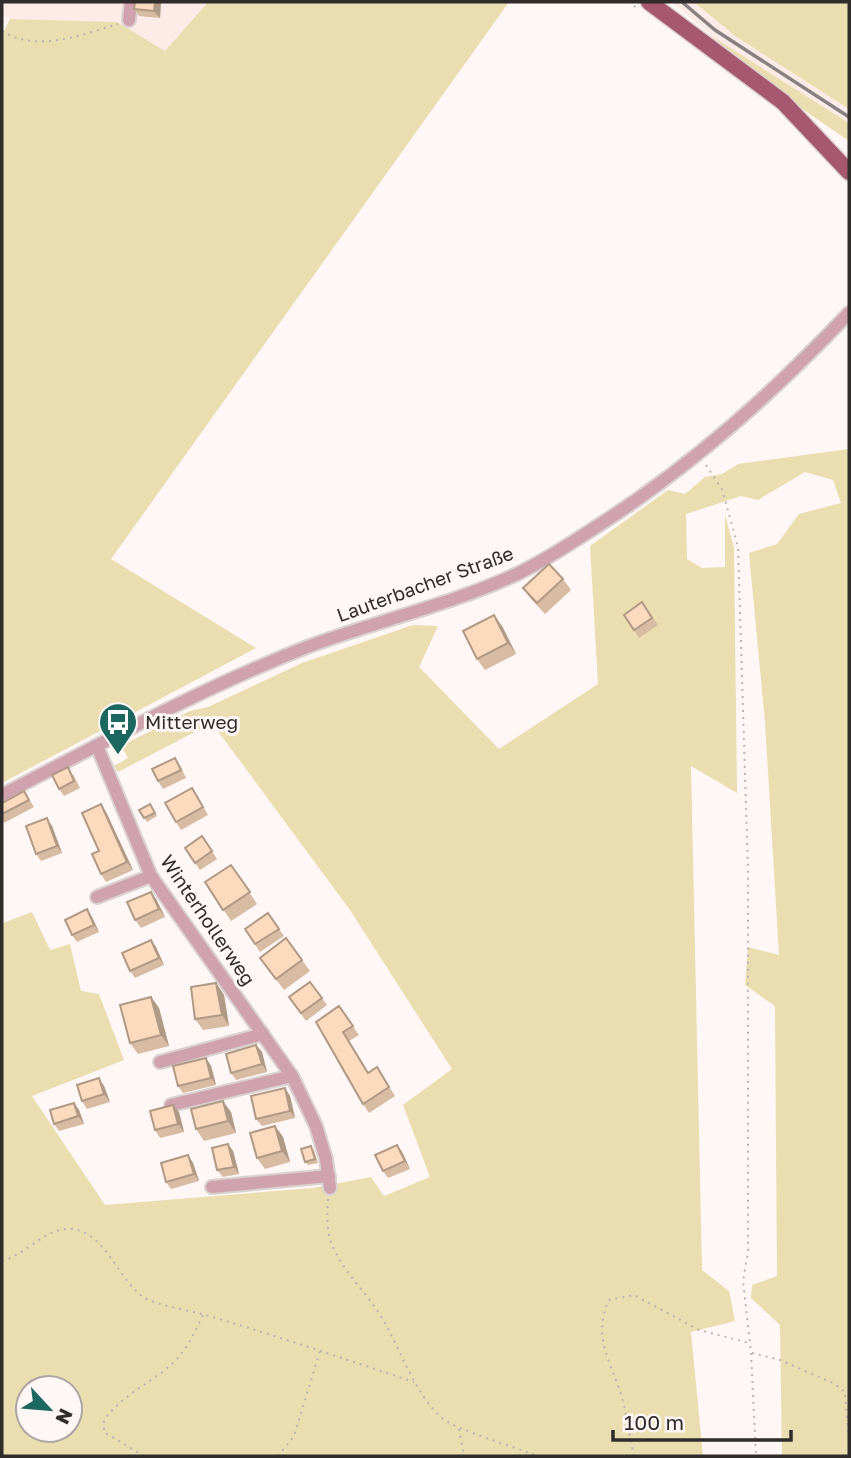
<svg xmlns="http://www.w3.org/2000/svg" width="851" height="1458" font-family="'Golos Text',sans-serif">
<rect width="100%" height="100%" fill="#fef7f6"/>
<!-- built -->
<g fill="#fdebe8">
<polygon points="2,2 208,2 165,51 117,22 10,19 2,15"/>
<polygon points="672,2 694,2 735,36 849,109 849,123 710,35"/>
</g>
<!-- green -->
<g fill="#eaddaf" fill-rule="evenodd">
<polygon points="208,2 509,2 111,559 256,648 2,783 2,36 10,19 117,22 165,51"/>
<polygon points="694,2 849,2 849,109 735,36"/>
<polygon points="710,35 849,123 849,141 808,113"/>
<path d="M849,449V1456H782L780,1325L751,1298L752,1285L777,1276L775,1006L745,985L748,947L779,955L765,722L749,553L777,544L799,514L841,503L833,480L805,472L758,500L741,496L686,514L687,559L702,568L725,567V515L734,548L737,793L691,766L702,1270L729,1291L735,1321L691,1332L703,1456H2V921L3,923L32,912L50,950L70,944L81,991L99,994L124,1060L32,1096L105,1205L313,1188L371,1177L384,1196L430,1177L403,1105L452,1069L350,910L212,723L118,772L114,766L128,758L121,746L190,711L208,707L302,663L413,625L438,626L419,667L499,749L598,684L590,546L668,490L685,494L705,477L722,474L738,464ZM28,1388H70V1430H28Z"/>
</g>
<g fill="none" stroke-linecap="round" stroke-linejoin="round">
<defs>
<g id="minor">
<polyline points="129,20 131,2"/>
<polyline points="97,746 151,876 292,1076 316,1126 326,1159 330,1188"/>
<path d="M2,795C102,743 202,688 307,647C376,621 450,605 517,574C546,560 573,542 599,525C693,465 773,393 849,313"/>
<polyline points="97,897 151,876"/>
<polyline points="160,1062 263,1034"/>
<polyline points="171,1105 292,1076"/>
<polyline points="212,1187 329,1176"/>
</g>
<polyline id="major" points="649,2 783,102 849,172"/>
</defs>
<!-- minor casing -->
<use href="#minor" stroke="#d9d2d1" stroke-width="16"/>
<!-- major casing -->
<use href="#major" stroke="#d9d2d1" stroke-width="19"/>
<!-- path -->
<g stroke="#bab4b3" stroke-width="2" stroke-dasharray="2 5" stroke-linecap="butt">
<polyline points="628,2 637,8"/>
<path d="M2,31C37,53 81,35 118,24"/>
<polyline points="706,465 722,489 738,547 748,871 748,1252 743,1281 751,1352 756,1456"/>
<path d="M328,1199C327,1216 326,1232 333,1247C345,1274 367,1293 382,1318C401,1350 414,1393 442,1418C456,1430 516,1447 537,1456"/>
<path d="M2,1261C27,1254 47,1226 73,1229C107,1234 118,1281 145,1298C158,1306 199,1312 216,1318C283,1338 348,1360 414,1382"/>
<polyline points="752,1353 780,1360 833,1383 849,1395"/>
<polyline points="845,1395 849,1439"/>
<polyline points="459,1429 464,1456"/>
<path d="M144,1456L104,1432V1420C126,1391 150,1385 175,1361C188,1348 195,1331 203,1315"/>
<polyline points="278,1456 294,1436 320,1351"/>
<path d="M634,1456C630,1438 627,1419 623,1401C613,1365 591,1338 609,1300L634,1295L699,1330L749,1343"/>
</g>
<!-- minor -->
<use href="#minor" stroke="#d0a2ae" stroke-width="12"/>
<!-- major -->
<use href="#major" stroke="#a65870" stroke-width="16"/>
<!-- rail -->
<polyline stroke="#878281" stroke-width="3.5" points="682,2 715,30 849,117"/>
</g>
<!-- wall -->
<g fill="#d8bba3">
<polygon points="161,2 160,18 139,16 134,9"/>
<polygon points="563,579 571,590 545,614 531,599 523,588"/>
<polygon points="642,602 658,625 639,638 624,615"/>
<polygon points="502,626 516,654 485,670 477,659"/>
<polygon points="180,765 186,778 163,789 158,781"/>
<polygon points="73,774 80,788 64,796 59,789"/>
<polygon points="24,791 34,807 4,823 2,820 2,803"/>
<polygon points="197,795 208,815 181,830 176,822"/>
<polygon points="101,804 106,812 133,870 106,882 101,874 99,851"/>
<polygon points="150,804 157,816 147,822 139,810"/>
<polygon points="52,826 62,853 41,861 36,854"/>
<polygon points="202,836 217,859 200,870 185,848"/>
<polygon points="231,865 257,904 231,921 205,882"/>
<polygon points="156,899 165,917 141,928 135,920"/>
<polygon points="87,909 92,917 99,932 77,942 72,935"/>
<polygon points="268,913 284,936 260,952 245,929"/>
<polygon points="286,938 310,971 284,990 260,958"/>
<polygon points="151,940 156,947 164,965 135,978 130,971"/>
<polygon points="310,982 327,1005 306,1021 289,997"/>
<polygon points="216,983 224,995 229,1026 203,1030 195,1019"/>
<polygon points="151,997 159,1008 169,1046 138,1054 130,1043"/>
<polygon points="339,1006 359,1035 349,1041 368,1073 377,1067 395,1096 369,1113 363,1104 316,1022"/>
<polygon points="256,1045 262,1052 267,1072 236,1080 231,1073"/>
<polygon points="206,1058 211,1066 216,1085 183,1093 178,1086"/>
<polygon points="104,1086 110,1102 87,1109 82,1101"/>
<polygon points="285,1088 290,1096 295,1118 262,1126 256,1119"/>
<polygon points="74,1103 79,1110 84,1124 59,1131 54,1124"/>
<polygon points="179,1112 184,1132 160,1138 155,1130"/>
<polygon points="231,1112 236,1133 204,1141 196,1129"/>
<polygon points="275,1126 283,1137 290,1162 265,1169 257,1158"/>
<polygon points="228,1144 233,1151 239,1174 223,1177 217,1170"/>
<polygon points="397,1145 402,1152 410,1169 388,1178 383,1171"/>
<polygon points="311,1146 314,1150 318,1163 308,1165 305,1162"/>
<polygon points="188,1155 193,1163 199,1181 171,1189 166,1182"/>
</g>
<!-- shaded-wall -->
<g fill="#b09985">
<polygon points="155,2 161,2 160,18 154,11"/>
<polygon points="494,615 502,626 516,654 508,643"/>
<polygon points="101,804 106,812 133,870 127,862"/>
<polygon points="47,818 52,826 62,853 57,846"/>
<polygon points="151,892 156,899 165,917 159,909"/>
<polygon points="87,909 92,917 99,932 94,925"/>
<polygon points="151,940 156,947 164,965 159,958"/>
<polygon points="216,983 224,995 229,1026 222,1015"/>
<polygon points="151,997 159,1008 169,1046 161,1035"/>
<polygon points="256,1045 262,1052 267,1072 262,1064"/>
<polygon points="206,1058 211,1066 216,1085 211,1078"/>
<polygon points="99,1078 104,1086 110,1102 104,1094"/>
<polygon points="285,1088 290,1096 295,1118 290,1111"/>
<polygon points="223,1101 231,1112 236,1133 228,1121"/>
<polygon points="74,1103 79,1110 84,1124 78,1116"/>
<polygon points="173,1105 179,1112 184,1132 178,1124"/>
<polygon points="275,1126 283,1137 290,1162 282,1151"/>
<polygon points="228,1144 233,1151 239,1174 234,1167"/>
<polygon points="397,1145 402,1152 410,1169 405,1161"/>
<polygon points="188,1155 193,1163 199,1181 194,1174"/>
</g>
<!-- building -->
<g fill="#fbdabe" stroke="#b09985" stroke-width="2">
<polygon points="135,2 155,2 154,11 134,9"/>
<polygon points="549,564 563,579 537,603 523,588"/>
<polygon points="642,602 652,618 634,630 624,615"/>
<polygon points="494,615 508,643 477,659 463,631"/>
<polygon points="175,758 181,770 158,781 152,769"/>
<polygon points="68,767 74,781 59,789 52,775"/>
<polygon points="192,788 203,807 176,822 165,803"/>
<polygon points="24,791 29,800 2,814 2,803"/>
<polygon points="101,804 127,862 101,874 92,854 99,851 82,813"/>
<polygon points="150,804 155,813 144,818 139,810"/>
<polygon points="47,818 57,846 36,854 26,826"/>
<polygon points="202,836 212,851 195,863 185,848"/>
<polygon points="231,865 250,892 223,910 205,882"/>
<polygon points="151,892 159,909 135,920 127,902"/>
<polygon points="87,909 94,925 72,935 65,920"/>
<polygon points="268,913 279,929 255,944 245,929"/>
<polygon points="286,938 302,960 276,979 260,958"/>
<polygon points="151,940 159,958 130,971 122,953"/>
<polygon points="310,982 322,998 301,1013 289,997"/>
<polygon points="216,983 222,1015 195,1019 191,987"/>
<polygon points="151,997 161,1035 130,1043 120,1005"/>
<polygon points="339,1006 353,1026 343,1032 368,1073 377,1067 389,1087 363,1104 316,1022"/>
<polygon points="256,1045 262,1064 231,1073 226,1054"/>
<polygon points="206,1058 211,1078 178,1086 173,1066"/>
<polygon points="99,1078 104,1094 82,1101 77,1085"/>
<polygon points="285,1088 290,1111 256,1119 251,1096"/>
<polygon points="223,1101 228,1121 196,1129 191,1109"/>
<polygon points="74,1103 78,1116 54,1124 50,1110"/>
<polygon points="173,1105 178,1124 155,1130 150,1111"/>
<polygon points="275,1126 282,1151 257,1158 250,1133"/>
<polygon points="228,1144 234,1167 217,1170 212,1148"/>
<polygon points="397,1145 405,1161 383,1171 375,1155"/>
<polygon points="311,1146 315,1159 305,1162 301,1149"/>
<polygon points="188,1155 194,1174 166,1182 161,1163"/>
</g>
<!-- icons -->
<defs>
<symbol id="bus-pin" viewBox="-11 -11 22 30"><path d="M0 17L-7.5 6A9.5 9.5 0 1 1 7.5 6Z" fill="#1c6760" stroke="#fef7f6"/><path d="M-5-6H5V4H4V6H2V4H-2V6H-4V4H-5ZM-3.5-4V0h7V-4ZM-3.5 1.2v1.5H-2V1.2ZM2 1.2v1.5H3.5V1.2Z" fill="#fff"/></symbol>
</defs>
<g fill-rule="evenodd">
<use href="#bus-pin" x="96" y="700" width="44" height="60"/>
</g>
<g text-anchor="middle" stroke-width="6" stroke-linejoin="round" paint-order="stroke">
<!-- street labels -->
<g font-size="19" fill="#2f2c2b" stroke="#fef7f6">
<text transform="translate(425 584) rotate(-20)" y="7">Lauterbacher Straße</text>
<text transform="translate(208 920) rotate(56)" y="7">Winterhollerweg</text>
</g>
<!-- poi labels -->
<g font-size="19" fill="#2f2c2b" stroke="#fef7f6" text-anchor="start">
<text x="145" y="729">Mitterweg</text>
</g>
</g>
<!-- border -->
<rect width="851" height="1458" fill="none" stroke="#2f2c2b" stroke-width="7"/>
<!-- north arrow -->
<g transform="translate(49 1409) rotate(116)"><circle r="33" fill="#fef7f6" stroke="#aba6a5" stroke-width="2"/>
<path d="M0-5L12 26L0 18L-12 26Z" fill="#1c6760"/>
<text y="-10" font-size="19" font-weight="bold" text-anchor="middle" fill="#2f2c2b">N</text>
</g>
<!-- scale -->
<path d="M613 1430v10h178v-10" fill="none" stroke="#2f2c2b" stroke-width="3.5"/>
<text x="624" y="1430" font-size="21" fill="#2f2c2b" stroke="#fef7f6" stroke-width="5" paint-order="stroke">100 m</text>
</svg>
